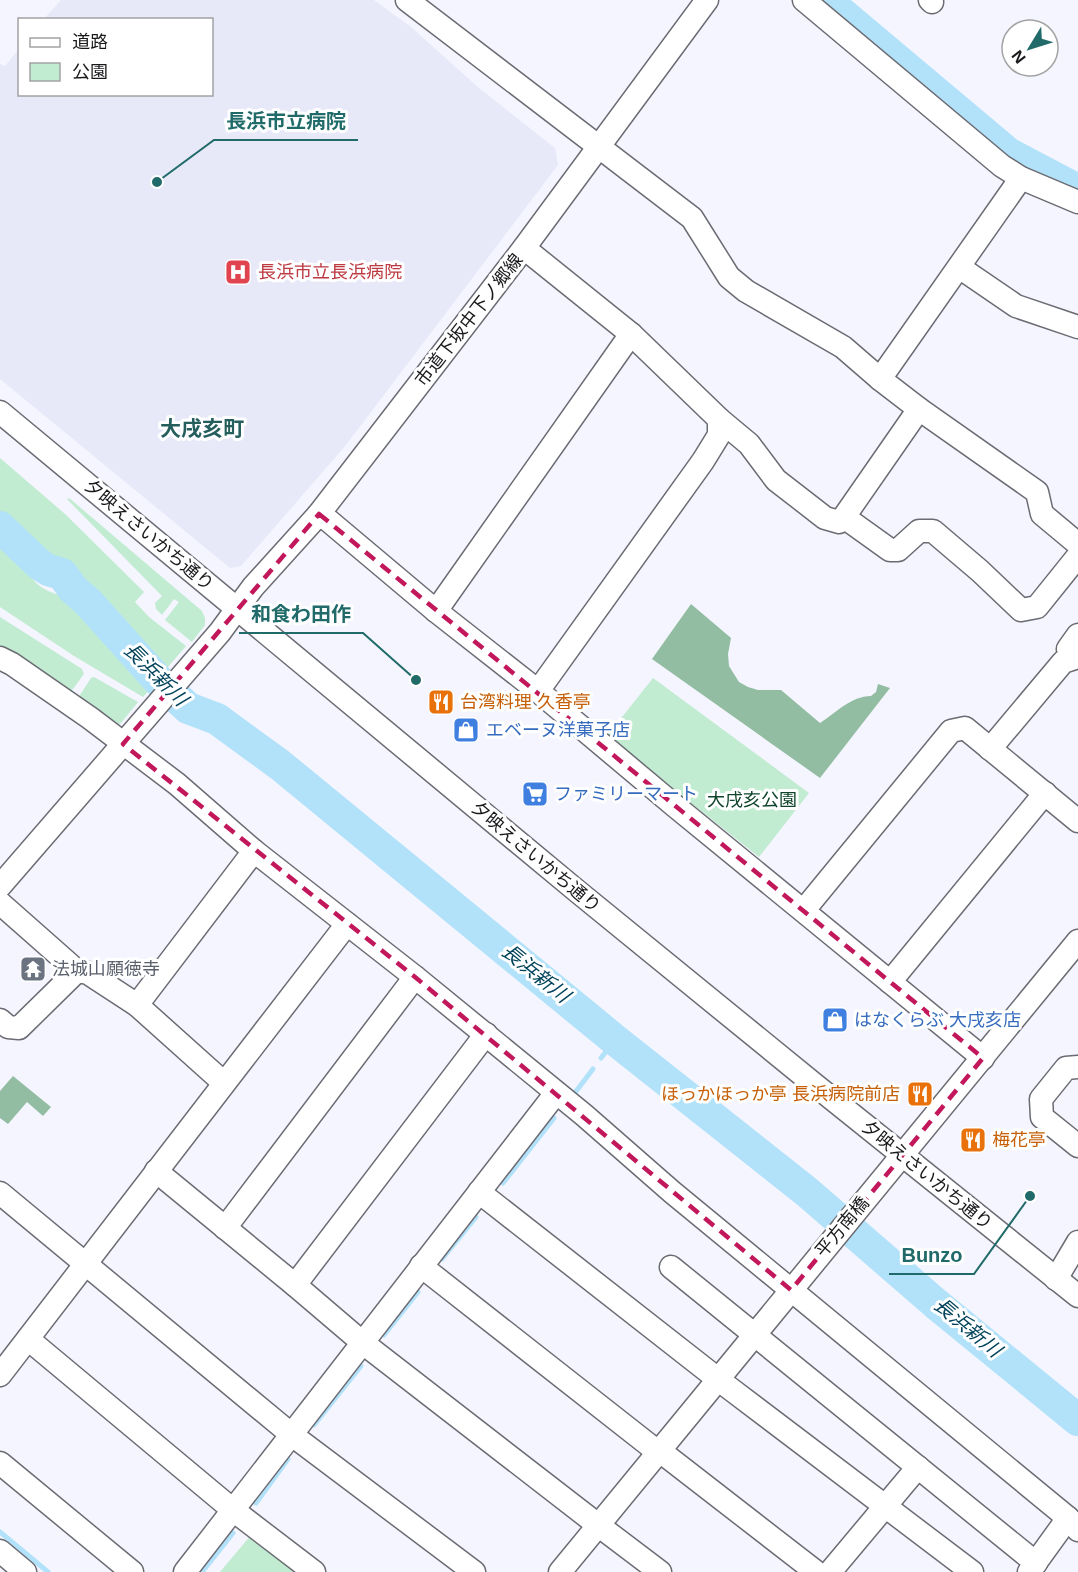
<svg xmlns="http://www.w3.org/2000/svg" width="1078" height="1572" font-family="Helvetica,'Noto Sans JP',sans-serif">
<rect width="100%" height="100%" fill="#f4f5fe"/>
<!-- built -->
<polygon fill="#e7e9f9" points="61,0 374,0 411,27 479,88 555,148 558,165 346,445 241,566 230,568 0,379 0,64 5,66 19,49 20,94 212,94 212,20 44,19"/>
<!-- green -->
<g fill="#c1ecd1">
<polygon points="0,458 65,514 144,592 135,602 149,617 186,646 161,675 150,665 120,626 96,607 79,588 78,579 69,569 56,560 42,555 34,547 7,527 0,517"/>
<polygon points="69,498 202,611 205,618 205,625 192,642 165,620 179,602 174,599 162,615 156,609 155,603 162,596 67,499"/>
<path d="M0,537C8,543 16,548 22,556C27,562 27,568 30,574C36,586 45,590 56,594C63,597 68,599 75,597C88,607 100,619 111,632L106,643C111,657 128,664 139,671C145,675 149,680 154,685L143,697L74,656L0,607Z"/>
<polygon points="0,617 82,669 84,674 70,693 0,648"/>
<polygon points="94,677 138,702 121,723 119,724 107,719 78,698 91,678"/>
<polygon points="653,678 809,793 759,857 607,736"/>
<polygon points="251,1535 300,1572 220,1572"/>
</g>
<!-- forest -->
<g fill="#92bda2">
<path d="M691,604L731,638L728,654L729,666L739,682L748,687L758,690H781L820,723C836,713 851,696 871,696L876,692L878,684L890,688L820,778L652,659Z"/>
<polygon points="13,1076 51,1107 43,1116 27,1102 8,1124 0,1118 0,1091"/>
</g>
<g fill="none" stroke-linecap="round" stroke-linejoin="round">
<!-- stream -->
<g stroke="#b2e2fa" stroke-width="5">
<polyline points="601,1058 615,1040"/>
<polyline points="574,1094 593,1069"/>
<polyline points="503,1183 554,1118"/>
<polyline points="442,1259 476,1217"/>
<polyline points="384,1335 418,1292"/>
<polyline points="314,1425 361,1366"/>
<polyline points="256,1503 288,1459"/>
<polyline points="0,1532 48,1572"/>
<polyline points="202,1572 233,1533"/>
</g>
<!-- river -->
<g stroke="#b2e2fa" stroke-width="32">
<polyline points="826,0 1008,153 1078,190"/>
<polyline points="0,527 39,564 48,570 62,574 73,589 88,602 158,680 188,708 217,719 280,765 615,1040 807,1192 935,1303 1078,1420"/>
</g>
<defs>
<g id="minor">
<polyline points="407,0 692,218 729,277 746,291 843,347 880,379 919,409 1037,492 1042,514 1078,544"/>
<polyline points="804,0 1002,166 1021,178 1078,202"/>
<polyline points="930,0 932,2"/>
<polyline points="524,248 631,334 719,419 719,435 703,461 538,691"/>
<polyline points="959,267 1016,306 1078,327"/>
<polyline points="880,379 1021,178"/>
<polyline points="0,412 577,891 815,1085 1078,1296"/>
<polyline points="719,419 749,444 776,480 825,518 839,522 844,517 890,550 898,550 919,531 933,531 980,571 1021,610 1037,607 1078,556"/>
<polyline points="319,514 329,521 436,611 538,691 675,806 983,1058"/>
<polyline points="844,517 919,409"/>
<polyline points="436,611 631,334"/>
<polyline points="1078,635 1068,649 1078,657"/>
<polyline points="0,658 12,664 90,718 177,784 254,851 415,977 584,1115 672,1192 1068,1518 1078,1530"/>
<polyline points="990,749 1063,662 1078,657"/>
<polyline points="0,886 220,632 253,587 319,514 524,248 707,0"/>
<polyline points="0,903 77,971"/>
<polyline points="804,910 951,731 965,728 1078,821"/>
<polyline points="890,982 1045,793"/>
<polyline points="137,1005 224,1083"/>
<polyline points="0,1020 8,1027 19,1028 77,971 88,973 137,1005 254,851"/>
<polyline points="1078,1067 1066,1068 1041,1099 1042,1117 1078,1146"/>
<polyline points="156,1171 295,1285 363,1343 598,1525 660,1572"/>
<polyline points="479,1192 728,1387 972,1572"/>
<polyline points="0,1193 292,1435 474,1572"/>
<polyline points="225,1228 415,977"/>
<polyline points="421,1266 649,1445 669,1458 816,1572"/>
<polyline points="671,1267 1036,1563"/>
<polyline points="1056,1279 1078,1242"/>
<polyline points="295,1285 486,1034"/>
<polyline points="28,1339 233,1510 314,1572"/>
<polyline points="0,1375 347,924"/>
<polyline points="0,1463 132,1572"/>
<polyline points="0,1551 25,1572"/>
<polyline points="185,1572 556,1093"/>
<polyline points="560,1572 1078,941"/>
<polyline points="830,1572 918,1467"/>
<polyline points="1029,1572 1068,1518"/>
</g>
</defs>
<!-- minor casing -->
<use href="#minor" stroke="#6b6b73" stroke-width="25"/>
<!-- minor -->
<use href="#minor" stroke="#fff" stroke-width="22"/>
</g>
<!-- marked area -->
<path fill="none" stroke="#c2185b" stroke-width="4.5" stroke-dasharray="12 8" stroke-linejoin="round" d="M319,514L983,1058L791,1290L415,977L123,744Z"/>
<!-- icons -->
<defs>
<symbol id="hospital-square" viewBox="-11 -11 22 22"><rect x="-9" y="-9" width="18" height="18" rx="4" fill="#e0444e" stroke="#fff"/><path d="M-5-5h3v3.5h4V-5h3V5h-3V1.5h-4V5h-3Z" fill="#fff"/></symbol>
<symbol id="restaurant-square" viewBox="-11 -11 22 22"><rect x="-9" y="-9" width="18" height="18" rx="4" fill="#e8710a" stroke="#fff"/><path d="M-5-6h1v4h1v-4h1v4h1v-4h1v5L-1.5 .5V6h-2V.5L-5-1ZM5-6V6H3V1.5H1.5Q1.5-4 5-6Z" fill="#fff"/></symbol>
<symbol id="shop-square" viewBox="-11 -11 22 22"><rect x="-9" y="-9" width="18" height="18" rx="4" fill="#3f7fe0" stroke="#fff"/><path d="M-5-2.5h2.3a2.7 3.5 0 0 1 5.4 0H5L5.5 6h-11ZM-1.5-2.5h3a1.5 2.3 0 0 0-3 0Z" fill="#fff"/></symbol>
<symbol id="supermarket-square" viewBox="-11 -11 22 22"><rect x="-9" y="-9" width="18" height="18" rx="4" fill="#3f7fe0" stroke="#fff"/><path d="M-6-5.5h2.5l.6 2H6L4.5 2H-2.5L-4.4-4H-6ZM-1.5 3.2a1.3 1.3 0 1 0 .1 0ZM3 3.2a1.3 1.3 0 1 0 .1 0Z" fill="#fff"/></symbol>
<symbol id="temple-square" viewBox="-11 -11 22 22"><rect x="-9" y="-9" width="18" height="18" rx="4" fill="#6b7280" stroke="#fff"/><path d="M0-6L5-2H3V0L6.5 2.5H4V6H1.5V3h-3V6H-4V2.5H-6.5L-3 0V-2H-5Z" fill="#fff"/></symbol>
</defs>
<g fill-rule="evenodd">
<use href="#hospital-square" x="223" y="257" width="30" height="30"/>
<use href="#restaurant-square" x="426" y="687" width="30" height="30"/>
<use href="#shop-square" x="451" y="715" width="30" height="30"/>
<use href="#supermarket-square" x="520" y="779" width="30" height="30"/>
<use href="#temple-square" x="18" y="954" width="30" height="30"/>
<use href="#shop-square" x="820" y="1005" width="30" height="30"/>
<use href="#restaurant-square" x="905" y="1079" width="30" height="30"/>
<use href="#restaurant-square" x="958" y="1125" width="30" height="30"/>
</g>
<g text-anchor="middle" stroke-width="6" stroke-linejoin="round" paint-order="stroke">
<!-- health labels -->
<g font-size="18" fill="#be3a42" stroke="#fff" text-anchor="start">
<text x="258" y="278">長浜市立長浜病院</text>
</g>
<!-- street labels -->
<g font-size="18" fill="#19191c" stroke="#fff">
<text transform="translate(469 320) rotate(-52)" y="6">市道下坂中下ノ郷線</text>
<text transform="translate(149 535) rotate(40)" y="6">夕映えさいかち通り</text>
<text transform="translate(536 857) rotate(40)" y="6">夕映えさいかち通り</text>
<text transform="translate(927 1175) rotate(39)" y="6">夕映えさいかち通り</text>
<text transform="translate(842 1227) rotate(-50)" y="6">平方南橋</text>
</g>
<!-- food labels -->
<g font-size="18" fill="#c56008" stroke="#fff" text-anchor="start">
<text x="460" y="708">台湾料理 久香亭</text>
<text x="900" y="1100" text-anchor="end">ほっかほっか亭 長浜病院前店</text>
<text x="992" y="1146">梅花亭</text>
</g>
<!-- shop labels -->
<g font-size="18" fill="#366cbe" stroke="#fff" text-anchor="start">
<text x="486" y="736">エベーヌ洋菓子店</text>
<text x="554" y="800">ファミリーマート</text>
<text x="854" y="1026">はなくらぶ 大戌亥店</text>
</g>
<!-- park labels -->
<g font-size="18" fill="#0e442a" stroke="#fff">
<text x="752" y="806">大戌亥公園</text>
</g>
<!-- worship labels -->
<g font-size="18" fill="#5b616d" stroke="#fff" text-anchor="start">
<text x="52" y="975">法城山願徳寺</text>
</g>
<!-- water labels -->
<g font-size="20" font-style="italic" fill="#00435b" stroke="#fff">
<text transform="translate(156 674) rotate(45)" y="7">長浜新川</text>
<text transform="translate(536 973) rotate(39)" y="7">長浜新川</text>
<text transform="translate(968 1327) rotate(40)" y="7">長浜新川</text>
</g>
<!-- quarter labels -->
<g font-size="21" font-weight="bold" fill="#255f5d" stroke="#fff">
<text x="202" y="436">大戌亥町</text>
</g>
</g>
<!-- callouts -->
<path fill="none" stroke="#206b69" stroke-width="2" d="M157 182L214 140H358M416 680L363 633H239M1030 1196L974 1274H889"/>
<g fill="#206b69" stroke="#fff" stroke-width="2">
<circle cx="157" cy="182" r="6"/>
<circle cx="416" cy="680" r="6"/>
<circle cx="1030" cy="1196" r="6"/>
</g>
<g font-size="20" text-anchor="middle" font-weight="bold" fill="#206b69" stroke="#fff" stroke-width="6" stroke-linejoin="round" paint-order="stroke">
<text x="286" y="128">長浜市立病院</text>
<text x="301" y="621">和食わ田作</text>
<text x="932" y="1262">Bunzo</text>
</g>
<!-- legend -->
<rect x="18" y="18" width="195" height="78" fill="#ffffff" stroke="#a3a3a4" stroke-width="1.5"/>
<rect x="30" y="38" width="30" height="9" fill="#ffffff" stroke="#a3a3a4" stroke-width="1.5"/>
<text x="72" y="48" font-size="18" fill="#19191c">道路</text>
<rect x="30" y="63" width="30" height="18" fill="#c1ecd1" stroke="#a3a3a4" stroke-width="1.5"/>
<text x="72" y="78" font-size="18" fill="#19191c">公園</text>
<!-- north arrow -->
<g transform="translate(1030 48) rotate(232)"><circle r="28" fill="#ffffff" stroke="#a3a3a4" stroke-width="1.5"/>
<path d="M0-4.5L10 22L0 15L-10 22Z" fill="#206b69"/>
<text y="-9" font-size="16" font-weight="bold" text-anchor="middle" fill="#19191c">N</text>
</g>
</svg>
